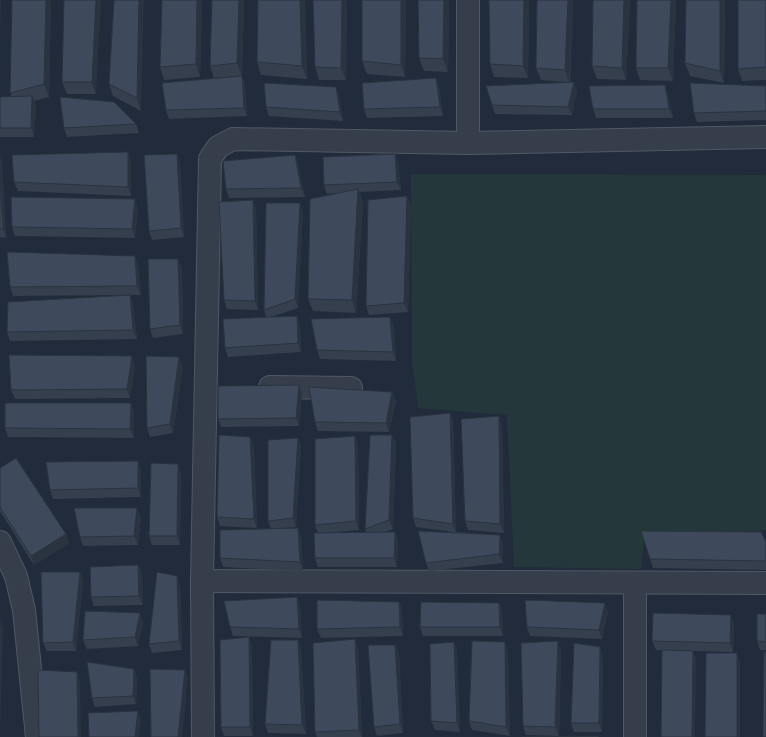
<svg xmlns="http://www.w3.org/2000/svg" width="766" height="737" font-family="'Sofia Sans Condensed',sans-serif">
<rect width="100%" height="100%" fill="#222b3b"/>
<!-- green -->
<polygon fill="#24383c" points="411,174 766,175 766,530 644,539 641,569 514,567 507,415 418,408 412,359"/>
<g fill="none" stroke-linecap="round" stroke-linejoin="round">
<defs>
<g id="minor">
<polyline points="468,143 468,0"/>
<polyline points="270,387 351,388"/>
<polyline points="0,542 16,576 24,610 37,737"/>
<polyline points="202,581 766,583"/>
<polyline points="203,737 202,581 210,159 218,147 233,139 468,143 766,137"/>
<polyline points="635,737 635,583"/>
</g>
</defs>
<!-- minor casing -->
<use href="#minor" stroke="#515866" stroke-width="24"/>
<!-- minor -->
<use href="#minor" stroke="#363e4b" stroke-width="22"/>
</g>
<!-- wall -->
<g fill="#353f4e">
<polygon points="51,0 49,97 34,101 36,105 34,137 0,137 0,97 12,97 10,93"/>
<polygon points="64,0 96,94 67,94 62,82"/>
<polygon points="114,0 141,111 113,96 109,84"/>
<polygon points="162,0 202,0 200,77 164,80 160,67"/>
<polygon points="212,0 244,0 242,76 214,78 210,66"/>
<polygon points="258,0 305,0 307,79 261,75 257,62"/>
<polygon points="313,0 347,0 346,80 319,80 315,67"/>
<polygon points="406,0 405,77 367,74 362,61"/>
<polygon points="449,0 448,72 424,71 419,58"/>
<polygon points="489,0 529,0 528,78 494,77 490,64"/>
<polygon points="537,0 573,0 570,82 574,82 577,91 572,115 495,114 492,105 565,82 541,80 536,68"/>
<polygon points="630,0 626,80 597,79 592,66"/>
<polygon points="637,0 676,0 673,81 640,80 636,68"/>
<polygon points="725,0 724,83 690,76 685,63"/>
<polygon points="766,0 766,80 742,81 738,69"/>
<polygon points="242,76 245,85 247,116 169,119 166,110"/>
<polygon points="436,78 439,87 443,116 367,118 364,109"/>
<polygon points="766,86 766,120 697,122 694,113"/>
<polygon points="336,87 339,96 343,121 269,116 266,107"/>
<polygon points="668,94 673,118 596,118 593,109"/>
<polygon points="136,124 139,133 67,137 64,128"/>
<polygon points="128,152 131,161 131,196 18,191 14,182"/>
<polygon points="395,154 398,163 401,190 359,192 363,202 356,313 313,311 308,299 338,193 327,194 324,185"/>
<polygon points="295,155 298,164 305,197 229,198 226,189"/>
<polygon points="0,157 2,162 6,238 0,237"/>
<polygon points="180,163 184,237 152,240 149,231"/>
<polygon points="407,196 411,205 408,312 369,315 366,306"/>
<polygon points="253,200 256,209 258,310 227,309 224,300"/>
<polygon points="138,208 135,238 15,236 12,227"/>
<polygon points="303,212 298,308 271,317 300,325 301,352 228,357 225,348 266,317 264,310"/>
<polygon points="138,265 141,295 130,295 133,304 137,339 10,341 7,332 125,295 13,296 10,287"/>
<polygon points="182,268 183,334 153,338 150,329"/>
<polygon points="390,317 394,326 396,361 320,359 317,350"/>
<polygon points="135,365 130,398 15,399 11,390"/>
<polygon points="183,366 173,433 150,437 147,428"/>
<polygon points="299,385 302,394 299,426 221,427 218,419"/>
<polygon points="392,392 396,401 389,432 318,431 315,422"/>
<polygon points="134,411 134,438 8,437 5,428"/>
<polygon points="450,413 453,422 456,532 500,535 503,543 503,563 429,571 426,563 454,532 416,527 413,518"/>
<polygon points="502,425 504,533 468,530 465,521"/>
<polygon points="392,435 396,444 393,529 382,533 395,532 398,541 397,567 318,567 315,558 318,533 315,525 358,445 359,530 323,533 366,533 365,529"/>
<polygon points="250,437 254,446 257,528 220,526 217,517"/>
<polygon points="298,438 301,447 296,527 284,528 298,528 301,537 303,571 223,567 220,558 271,529 268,521"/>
<polygon points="138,461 141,470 141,497 53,499 50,490"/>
<polygon points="0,468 66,534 69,543 34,565 0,511"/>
<polygon points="181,473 180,545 152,545 149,536"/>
<polygon points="141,517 138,545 83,546 80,537"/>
<polygon points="766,542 766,570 653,568 650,559"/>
<polygon points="138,565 142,573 143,605 94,606 91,597"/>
<polygon points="80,572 83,581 76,651 47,651 43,643"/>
<polygon points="180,585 182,650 152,653 149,644"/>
<polygon points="297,597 300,606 302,638 233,636 230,627"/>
<polygon points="399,602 402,611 403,636 321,638 317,629"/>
<polygon points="499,603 502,611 503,636 423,636 420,627"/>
<polygon points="608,612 602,639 530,636 527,627"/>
<polygon points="766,614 766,650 760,650 757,641"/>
<polygon points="143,622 138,646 87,649 83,640"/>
<polygon points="734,624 733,652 693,651 696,659 690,651 656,650 652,641"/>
<polygon points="355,639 358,648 362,737 317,737 315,732"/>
<polygon points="298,640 301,649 306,734 268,733 265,724"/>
<polygon points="454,642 457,651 460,732 435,730 431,721"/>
<polygon points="395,645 399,654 403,733 377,736 374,727"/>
<polygon points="252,646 253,736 224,736 221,727"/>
<polygon points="600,647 603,656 602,732 574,732 571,723"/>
<polygon points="561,650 559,736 599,736 599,737 521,737 557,736 526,735 523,726"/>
<polygon points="508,651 510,736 472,730 469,721"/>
<polygon points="137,678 136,704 95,707 92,698"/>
</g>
<!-- shaded-wall -->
<g fill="#2b3340">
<polygon points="0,0 1,0 0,38"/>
<polygon points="46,0 51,0 49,97 44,84"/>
<polygon points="96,0 101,0 96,94 92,82"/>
<polygon points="139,0 144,0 141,111 137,98"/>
<polygon points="197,0 202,0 200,77 196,64"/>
<polygon points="239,0 244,0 242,76 237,63"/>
<polygon points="300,0 305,0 307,79 302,66"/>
<polygon points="342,0 347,0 346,80 341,68"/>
<polygon points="401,0 406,0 405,77 401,65"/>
<polygon points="444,0 449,0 448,72 443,59"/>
<polygon points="524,0 529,0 528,78 523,66"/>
<polygon points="568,0 573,0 569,83 565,70"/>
<polygon points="624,0 630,0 626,80 622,68"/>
<polygon points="671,0 676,0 673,81 668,68"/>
<polygon points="720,0 725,0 724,83 720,71"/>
<polygon points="242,76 245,85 247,116 244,108"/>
<polygon points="436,78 439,87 443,116 440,107"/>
<polygon points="574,82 577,91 572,115 568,107"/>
<polygon points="665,85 668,94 673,118 669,109"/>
<polygon points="336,87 339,96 343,121 340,112"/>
<polygon points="32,96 36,105 34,137 31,128"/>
<polygon points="128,152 131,161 131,196 128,187"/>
<polygon points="177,154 180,163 184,237 181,228"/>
<polygon points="395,154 398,163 401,190 397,182"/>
<polygon points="295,155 298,164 305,197 301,188"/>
<polygon points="0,157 2,162 6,238 3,229 0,178"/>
<polygon points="358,189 363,202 356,313 352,300"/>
<polygon points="407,196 411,205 408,312 404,303"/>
<polygon points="135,199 138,208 135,238 132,229"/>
<polygon points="253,200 256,209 258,310 255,301"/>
<polygon points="300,203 303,212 298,308 295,299"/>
<polygon points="135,256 138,265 141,295 137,286"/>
<polygon points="178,259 182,268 183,334 180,325"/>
<polygon points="130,295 133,304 137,339 133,330"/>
<polygon points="297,316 300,325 301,352 298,343"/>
<polygon points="390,317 394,326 396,361 393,352"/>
<polygon points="132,356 135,365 130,398 127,389"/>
<polygon points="179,357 183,366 173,433 170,424"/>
<polygon points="299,385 302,394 299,426 296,418"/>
<polygon points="392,392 396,401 389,432 386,423"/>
<polygon points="131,403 134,411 134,438 130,429"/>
<polygon points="450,413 453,422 456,533 453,524"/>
<polygon points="499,416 502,425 504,533 500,524"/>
<polygon points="392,435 396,444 393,529 389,520"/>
<polygon points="355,436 358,445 359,530 356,521"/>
<polygon points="250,437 254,446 257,528 254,519"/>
<polygon points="298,438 301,447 296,527 293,518"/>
<polygon points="138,461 141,470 141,497 138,488"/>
<polygon points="178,464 181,473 180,545 177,536"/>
<polygon points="137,508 141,517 138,545 134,536"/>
<polygon points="298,528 301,537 303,571 300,562"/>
<polygon points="395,532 398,541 397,567 394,558"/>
<polygon points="66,534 69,543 34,565 31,556"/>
<polygon points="500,535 503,543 503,563 499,554"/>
<polygon points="138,565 142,573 143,605 139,596"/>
<polygon points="80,572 83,581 76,651 73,642"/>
<polygon points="177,576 180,585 182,650 179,641"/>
<polygon points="297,597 300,606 302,638 299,629"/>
<polygon points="399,602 402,611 403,636 400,627"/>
<polygon points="499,603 502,611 503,636 500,627"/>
<polygon points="605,603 608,612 602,639 599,630"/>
<polygon points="140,613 143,622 138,646 135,637"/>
<polygon points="731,615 734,624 733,652 730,643"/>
<polygon points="0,620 3,629 0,735"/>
<polygon points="249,637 252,646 253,736 250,727"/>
<polygon points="355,639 358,648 362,737 359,730"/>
<polygon points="298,640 301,649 306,734 302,725"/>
<polygon points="558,641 561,650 559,736 555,727"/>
<polygon points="454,642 457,651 460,732 457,723"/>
<polygon points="505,642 508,651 510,736 506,727"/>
<polygon points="395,645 399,654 403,733 400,724"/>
<polygon points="600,647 603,656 602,732 599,723"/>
<polygon points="693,651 696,659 695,737 692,737"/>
<polygon points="737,653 740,662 740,737 737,737"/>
<polygon points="134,669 137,678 136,704 133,696"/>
<polygon points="185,670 188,679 182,737 178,737"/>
<polygon points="77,672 80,681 81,737 78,737"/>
<polygon points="138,711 141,720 139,737 135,737"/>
</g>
<!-- building -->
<g fill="#3e495b" stroke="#2b3340">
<polygon points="12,0 46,0 44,84 10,93"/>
<polygon points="64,0 96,0 92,82 62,82"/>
<polygon points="114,0 139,0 137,98 109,84"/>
<polygon points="162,0 197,0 196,64 160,67"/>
<polygon points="212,0 239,0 237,63 210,66"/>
<polygon points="258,0 300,0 302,66 257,62"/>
<polygon points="313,0 342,0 341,68 315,67"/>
<polygon points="362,0 401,0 401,65 362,61"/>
<polygon points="418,0 444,0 443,59 419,58"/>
<polygon points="489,0 524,0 523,66 490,64"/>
<polygon points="537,0 568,0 565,70 536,68"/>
<polygon points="593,0 624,0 622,68 592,66"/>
<polygon points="637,0 671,0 668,68 636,68"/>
<polygon points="686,0 720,0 720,71 685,63"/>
<polygon points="738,0 766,0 766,67 738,69"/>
<polygon points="242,76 244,108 166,110 162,83"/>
<polygon points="436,78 440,107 364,109 362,83"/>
<polygon points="574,82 568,107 492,105 486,86"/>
<polygon points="264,83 336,87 340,112 266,107"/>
<polygon points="690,83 766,86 766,111 694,113"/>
<polygon points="665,85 669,109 593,109 589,86"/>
<polygon points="32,96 31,128 0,128 0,97"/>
<polygon points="60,97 114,102 136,124 64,128"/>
<polygon points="128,152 128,187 14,182 12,155"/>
<polygon points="177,154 181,228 149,231 144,155"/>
<polygon points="395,154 397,182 324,185 323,157"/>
<polygon points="295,155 301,188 226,189 223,161"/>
<polygon points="0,178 3,229 0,229"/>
<polygon points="358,189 352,300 308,299 310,199"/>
<polygon points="407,196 404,303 366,306 368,200"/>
<polygon points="11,197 135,199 132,229 12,227"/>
<polygon points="253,200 255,301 224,300 219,202"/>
<polygon points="266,203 300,203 295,299 264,310"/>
<polygon points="7,252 135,256 137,286 10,287"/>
<polygon points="148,259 178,259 180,325 150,329"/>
<polygon points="130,295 133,330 7,332 8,302"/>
<polygon points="297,316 298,343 225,348 223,319"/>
<polygon points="390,317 393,352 317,350 311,319"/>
<polygon points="9,355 132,356 127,389 11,390"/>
<polygon points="146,356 179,357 170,424 147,428"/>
<polygon points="299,385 296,418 218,419 218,386"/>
<polygon points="309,387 392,392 386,423 315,422"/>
<polygon points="5,403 131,403 130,429 5,428"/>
<polygon points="450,413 453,524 413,518 410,417"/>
<polygon points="499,416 500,524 465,521 461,419"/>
<polygon points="219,435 250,437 254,519 217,517"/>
<polygon points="370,435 392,435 389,520 365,529"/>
<polygon points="355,436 356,521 315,525 315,439"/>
<polygon points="298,438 293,518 268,521 268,440"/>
<polygon points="16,458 66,534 31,556 0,507 0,468"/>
<polygon points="138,461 138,488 50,490 46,462"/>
<polygon points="151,463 178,464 177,536 149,536"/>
<polygon points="74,508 137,508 134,536 80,537"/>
<polygon points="298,528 300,562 220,558 220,530"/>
<polygon points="418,531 500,535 499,554 426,563"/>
<polygon points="641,531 761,532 766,542 766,561 650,559"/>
<polygon points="395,532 394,558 315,558 314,533"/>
<polygon points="138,565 139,596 91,597 90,567"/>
<polygon points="41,572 80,572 73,642 43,643"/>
<polygon points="157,572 177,576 179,641 149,644"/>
<polygon points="297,597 299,629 230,627 224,601"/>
<polygon points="317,600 399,602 400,627 317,629"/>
<polygon points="525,600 605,603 599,630 527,627"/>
<polygon points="421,602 499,603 500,627 420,627"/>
<polygon points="85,611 140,613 135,637 83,640"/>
<polygon points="653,613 731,615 730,643 652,641"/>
<polygon points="757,614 766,614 766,642 757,641"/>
<polygon points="249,637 250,727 221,727 220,640"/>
<polygon points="355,639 359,730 315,732 313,643"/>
<polygon points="271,640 298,640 302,725 265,724"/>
<polygon points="472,641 505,642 506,727 469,721"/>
<polygon points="558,641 555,727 523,726 521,643"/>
<polygon points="454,642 457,723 431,721 430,644"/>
<polygon points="574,643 600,647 599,723 571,723"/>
<polygon points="368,645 395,645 400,724 374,727"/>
<polygon points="662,650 693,651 692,737 661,737"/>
<polygon points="764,652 766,652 766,737 763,737"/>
<polygon points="706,653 737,653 737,737 705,737"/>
<polygon points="87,662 134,669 133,696 92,698"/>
<polygon points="150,669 185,670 178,737 151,737"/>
<polygon points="38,670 77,672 78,737 39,737"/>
<polygon points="138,711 135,737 89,737 88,713"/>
<polygon points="599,736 598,737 521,737"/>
</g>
</svg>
